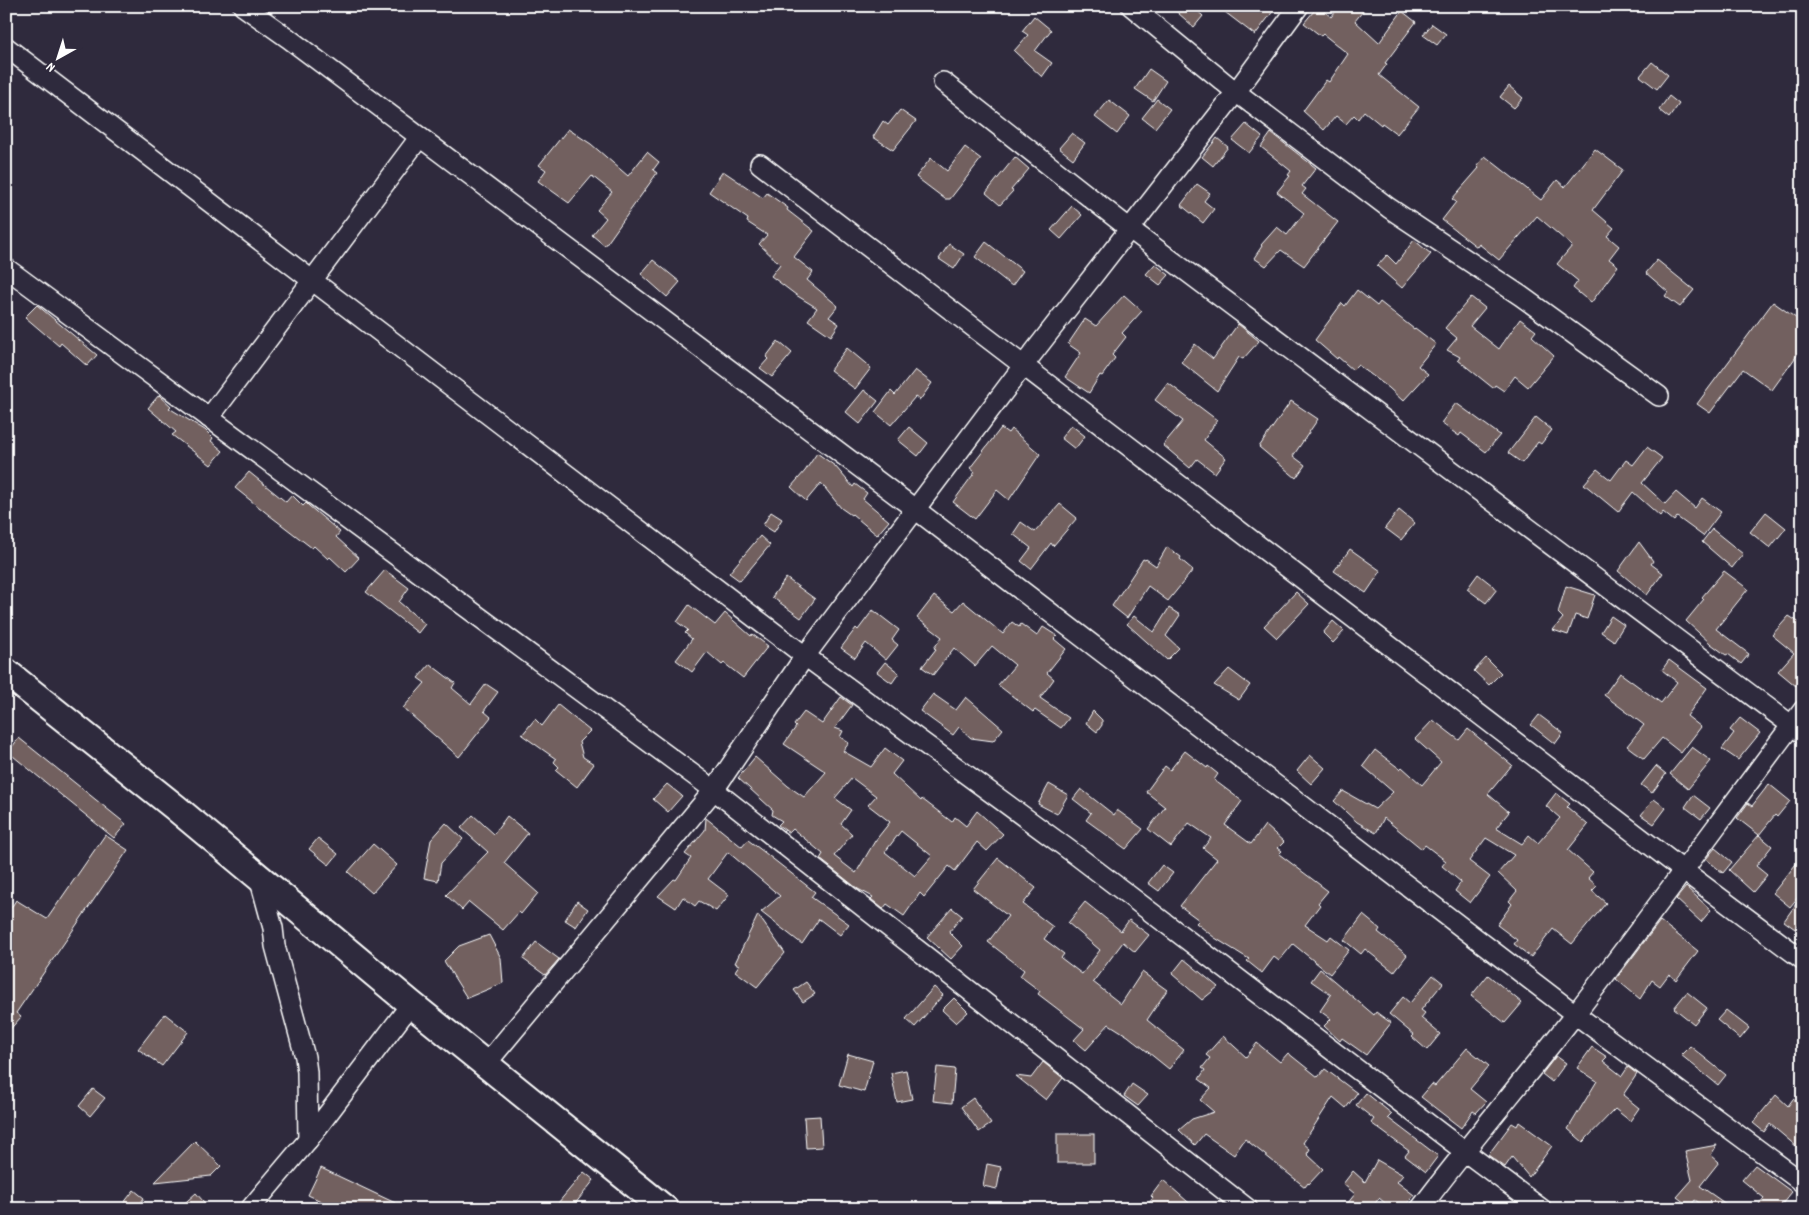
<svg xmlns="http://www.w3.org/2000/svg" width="1809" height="1215" font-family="Dekko,sans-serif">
<rect width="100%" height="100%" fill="#2f2a3d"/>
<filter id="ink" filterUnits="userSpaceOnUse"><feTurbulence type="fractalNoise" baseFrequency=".02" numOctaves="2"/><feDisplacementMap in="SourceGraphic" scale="10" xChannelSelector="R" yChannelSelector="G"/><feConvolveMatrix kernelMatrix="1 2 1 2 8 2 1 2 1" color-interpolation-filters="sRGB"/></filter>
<g filter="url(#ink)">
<!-- building -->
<g fill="#72605f" stroke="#fff" fill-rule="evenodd">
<polygon points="1170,6 1192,6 1203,16 1194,27"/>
<polygon points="1217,6 1277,6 1255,35"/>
<polygon points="1318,6 1331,17 1340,6 1367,6 1355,21 1379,43 1402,11 1416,22 1385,63 1387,64 1379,75 1419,107 1397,134 1382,123 1381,125 1364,111 1358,119 1354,115 1346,124 1336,116 1324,130 1303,111 1326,80 1329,82 1348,54 1323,34 1321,36 1304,23"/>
<polygon points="1034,16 1051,30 1035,51 1052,63 1042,77 1014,51 1028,35 1022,31"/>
<polygon points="1432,24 1446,34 1437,45 1423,35"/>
<polygon points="1652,62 1668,75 1657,89 1640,76"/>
<polygon points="1149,69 1166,81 1153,101 1135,89"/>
<polygon points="1509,86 1523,98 1514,108 1500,97"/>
<polygon points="1669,96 1679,104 1669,118 1659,110"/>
<polygon points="1157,99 1170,109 1155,128 1142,118"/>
<polygon points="1109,100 1130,116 1117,134 1095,117"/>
<polygon points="900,110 916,121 893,150 873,137 883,121 888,125"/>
<polygon points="1246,124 1262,137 1249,153 1232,140"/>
<polygon points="568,129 591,144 628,176 647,152 659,162 653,170 657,173 605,246 592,235 606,218 597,210 612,192 592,176 569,203 538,181 546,170 539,165"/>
<polygon points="1072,133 1085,143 1073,159 1059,148"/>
<polygon points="1271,133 1316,168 1302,186 1306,189 1302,194 1338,222 1304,266 1281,250 1266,266 1254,258 1262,246 1261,245 1277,227 1287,235 1304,213 1277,192 1290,176 1288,175 1291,171 1261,147"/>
<polygon points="1217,138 1228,147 1213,166 1202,157"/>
<polygon points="965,147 981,159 950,199 945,199 916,177 931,158 947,171"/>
<polygon points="1595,149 1623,170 1593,210 1614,228 1607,236 1619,246 1609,259 1618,266 1591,303 1573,288 1578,281 1557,264 1572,246 1537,216 1499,260 1479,244 1477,247 1442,220 1456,202 1452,199 1479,168 1477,166 1485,156 1541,200 1557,180 1565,187"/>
<polygon points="1015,157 1029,169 1011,190 1013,191 1000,205 986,193"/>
<polygon points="723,171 763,198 767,193 788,208 787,210 814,231 794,257 813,272 807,280 838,306 829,317 839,324 831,336 808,320 817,308 796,295 771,276 780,264 759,244 767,235 747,222 748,219 709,192"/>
<polygon points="1197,184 1210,193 1204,201 1214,209 1203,223 1181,205"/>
<polygon points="1072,206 1082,215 1061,239 1051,230"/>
<polygon points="1414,240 1431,254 1402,288 1377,266 1387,255 1396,264"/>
<polygon points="986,242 1023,271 1012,286 975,257"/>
<polygon points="949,244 964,254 954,269 939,259"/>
<polygon points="653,260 680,282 667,297 641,274"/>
<polygon points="1657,260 1694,290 1680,307 1665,296 1668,292 1646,273"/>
<polygon points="1155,264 1169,275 1160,285 1146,274"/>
<polygon points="1357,290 1377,306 1380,302 1414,329 1415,328 1436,344 1418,366 1428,374 1403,401 1389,388 1358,365 1353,370 1338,357 1337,359 1315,340 1342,303 1345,306"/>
<polygon points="1124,295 1142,311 1122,333 1126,337 1112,355 1115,358 1102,376 1100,375 1089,393 1065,377 1081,353 1068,344 1085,319 1096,326"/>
<polygon points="1471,297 1485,308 1470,326 1499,349 1520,319 1536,331 1532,336 1554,356 1528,387 1515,376 1504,391 1495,385 1493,388 1458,360 1460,357 1447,350 1457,338 1445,328"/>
<polygon points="1773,302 1803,323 1803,347 1772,390 1743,369 1710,413 1697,404"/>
<polygon points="37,305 97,355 87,366 61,343 59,346 25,317"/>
<polygon points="1238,324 1259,341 1243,359 1239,357 1217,391 1181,362 1195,344 1213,359"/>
<polygon points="778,341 792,353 772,377 760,368 768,359 766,357"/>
<polygon points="847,348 871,368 855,389 830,370"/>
<polygon points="915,370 932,383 920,400 915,397 891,425 875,412 891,391 895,395"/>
<polygon points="1168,383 1217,420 1204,440 1226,458 1215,473 1197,459 1190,468 1163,445 1183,421 1155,400"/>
<polygon points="864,390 878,401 860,424 846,412"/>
<polygon points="159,395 171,406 169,408 205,430 213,438 211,441 223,451 211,465 172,435 176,432 148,408"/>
<polygon points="1291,401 1318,419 1293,456 1305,465 1296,478 1259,447"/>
<polygon points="1456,403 1500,435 1486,452 1461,433 1459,436 1441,423"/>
<polygon points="1536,417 1552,430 1541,444 1538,442 1522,463 1508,453"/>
<polygon points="1071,425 1085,436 1075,449 1061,438"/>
<polygon points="909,427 928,443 918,456 898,440"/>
<polygon points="1001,428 1008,433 1011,429 1040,454 1009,500 997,490 975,519 953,502 975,472 970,468"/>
<polygon points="1647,447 1662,458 1642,483 1665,504 1676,492 1695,508 1702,498 1721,512 1703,536 1677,517 1674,521 1663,512 1660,516 1633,492 1618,512 1584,484 1597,469 1611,480 1626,460 1633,465"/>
<polygon points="817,453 835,466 853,487 855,484 867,493 863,499 889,521 877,535 852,514 851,515 841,508 821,483 806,501 791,487 805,471"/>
<polygon points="249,472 286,502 292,495 303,506 306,503 309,506 340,532 336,537 359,558 346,572 330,557 328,559 314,546 312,548 269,515 235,488"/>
<polygon points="1060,504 1077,518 1053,546 1051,543 1031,569 1021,561 1031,548 1013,534 1021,522 1035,532"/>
<polygon points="1399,510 1415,523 1401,540 1385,528"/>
<polygon points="771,512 782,519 774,532 763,525"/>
<polygon points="1766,512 1786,528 1770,548 1750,532"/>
<polygon points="1712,529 1743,554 1732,568 1702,542"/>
<polygon points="760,536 770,545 740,581 729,573"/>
<polygon points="1639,542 1653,561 1651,564 1663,573 1647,595 1618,571"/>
<polygon points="1167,547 1181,557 1180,559 1193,570 1168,601 1148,586 1127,618 1112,606 1143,559 1145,560 1146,559 1156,566"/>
<polygon points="1350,549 1381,571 1366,593 1334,571"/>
<polygon points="385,570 409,588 399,602 425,624 418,633 366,592"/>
<polygon points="1724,571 1748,589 1716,629 1749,654 1741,664 1728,654 1726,655 1711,644 1686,621 1704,599 1702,597"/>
<polygon points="1478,574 1497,589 1486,603 1467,589"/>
<polygon points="786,578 815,599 801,618 772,597"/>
<polygon points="1566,586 1595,595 1587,619 1575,615 1568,635 1553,630 1563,618 1558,613"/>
<polygon points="1296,592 1309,604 1277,638 1264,626"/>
<polygon points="934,596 954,611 963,601 1003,634 1012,622 1019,627 1021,624 1037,636 1043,627 1057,636 1054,639 1066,649 1047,673 1054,679 1040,698 1069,718 1061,728 1035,710 1033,712 998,685 1015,665 992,646 975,666 954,648 933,675 922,667 936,649 934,648 942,637 917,618"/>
<polygon points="689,605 715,625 725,613 751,636 752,634 768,646 743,678 724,663 722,665 707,652 692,672 676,660 692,639 685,633 688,630 677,622"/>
<polygon points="1169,608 1180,615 1166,636 1179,648 1167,660 1127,624 1134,616 1154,632"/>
<polygon points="873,610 899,630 892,640 898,645 886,660 866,643 855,658 841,648 856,628 858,630"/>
<polygon points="1611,616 1624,625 1614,641 1601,632"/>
<polygon points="1789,616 1803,625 1803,679 1796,686 1778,671 1794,653 1772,635"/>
<polygon points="1333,621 1344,631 1333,643 1323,633"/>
<polygon points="1486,658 1501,673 1489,685 1474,671"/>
<polygon points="1669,660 1707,688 1687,716 1701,727 1681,753 1662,738 1644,759 1627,746 1644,725 1604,695 1620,673 1661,703 1677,682 1662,670"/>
<polygon points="885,662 899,673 892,683 877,672"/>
<polygon points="430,664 455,683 452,688 471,704 486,684 498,692 484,711 491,717 459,757 403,708 425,683 418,678"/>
<polygon points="1229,669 1250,685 1239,700 1214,685"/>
<polygon points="933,694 956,710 966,697 1003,729 993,741 971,738 959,727 953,735 920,711"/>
<path d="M841,697L852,705L835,728L843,731L840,737L849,743L843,751L871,767L885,748L902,761L892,774L921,801L922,799L952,822L955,817L966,826L977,811L1003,834L987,851L977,842L955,871L949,866L924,897L920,893L904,916L887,904L883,909L871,899L873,897L858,889L820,859L823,854L793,829L789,833L778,825L782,821L772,815L773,810L738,778L755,757L788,786L804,797L826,772L784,744L796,727L794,725L804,712L822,724ZM852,778L876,796L868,805L890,822L875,841L856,873L834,856L852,834L841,824L851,810L835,798ZM901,831L932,856L915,876L885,852Z"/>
<polygon points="558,705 590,731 579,742 583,757 594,764 577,787 556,770 559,767 554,762 556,759 522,735 535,719 542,726"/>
<polygon points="1093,711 1102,720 1102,725 1097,732 1086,723"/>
<polygon points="1539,715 1563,733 1555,744 1531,725"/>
<polygon points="1740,718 1760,733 1738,760 1722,749 1734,733 1730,730"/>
<polygon points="1433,720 1459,740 1468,729 1512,765 1488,794 1509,812 1496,828 1522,844 1529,835 1538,843 1560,818 1546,806 1556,793 1570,804 1567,807 1588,825 1568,850 1593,872 1588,878 1597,886 1592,891 1606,903 1572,944 1553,929 1531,957 1514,944 1517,940 1497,925 1512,904 1509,901 1517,891 1498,873 1514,855 1486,838 1469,861 1490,877 1470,903 1455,891 1461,882 1442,866 1446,861 1425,845 1422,849 1384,818 1376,833 1357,822 1334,801 1343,791 1375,809 1393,792 1363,766 1375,750 1400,769 1402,767 1422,785 1441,762 1415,739"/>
<polygon points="19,738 126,824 114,838 8,752"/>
<polygon points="1692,747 1711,761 1688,789 1670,774"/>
<polygon points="1185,751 1207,768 1208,766 1218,774 1214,780 1242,801 1225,825 1251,844 1265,825 1284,842 1278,848 1282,851 1279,854 1328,891 1318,903 1320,905 1305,925 1328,940 1331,936 1349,950 1330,974 1293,944 1279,961 1274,957 1262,973 1247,961 1249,959 1215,938 1196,923 1199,920 1180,906 1217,859 1203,848 1211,838 1189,823 1171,847 1148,829 1165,807 1146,792 1165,766 1170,770"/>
<polygon points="1310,755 1325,768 1311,784 1297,771"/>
<polygon points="1656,766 1666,774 1652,793 1641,785"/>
<polygon points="667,784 682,796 668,812 653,799"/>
<polygon points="1049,784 1068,795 1057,814 1038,804"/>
<polygon points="1769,784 1790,801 1777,817 1775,815 1759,835 1772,846 1756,866 1767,875 1753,892 1729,870 1759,835 1737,818 1748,803 1752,806"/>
<polygon points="1081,789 1114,815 1117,810 1143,829 1126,849 1086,820 1091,813 1073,799"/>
<polygon points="1693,795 1710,808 1701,819 1685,807"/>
<polygon points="1654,799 1666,808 1654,824 1641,815"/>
<polygon points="473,815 494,834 507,816 528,833 504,863 538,893 521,914 519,912 503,930 469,902 462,910 446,895 488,852 461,828"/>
<polygon points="706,818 742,847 748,840 764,852 815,892 811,897 849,924 840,935 819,919 802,944 761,912 780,896 728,852 708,879 729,895 716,911 699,901 695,906 683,897 676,908 658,896 674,879 676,880 691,858 685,854 705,830"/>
<polygon points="446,823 463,839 441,863 438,881 424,878 431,840"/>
<polygon points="105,835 128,850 16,1013 21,1017 6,1034 6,916 16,900 47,919"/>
<polygon points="318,838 338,854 329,865 309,849"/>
<polygon points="373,844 397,865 372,893 348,872"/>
<polygon points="1715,848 1732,862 1723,873 1706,859"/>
<polygon points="1803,855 1803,891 1790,907 1773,893"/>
<polygon points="998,858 1036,888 1023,904 1053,927 1044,939 1064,954 1061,958 1082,974 1100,950 1068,923 1085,902 1121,931 1129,920 1149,935 1135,952 1123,942 1093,982 1121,1004 1142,972 1167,990 1147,1020 1184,1050 1169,1069 1128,1036 1109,1024 1086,1050 1074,1040 1084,1029 1038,994 1040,991 1020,976 1024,970 988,942 1008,916 973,889"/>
<polygon points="1162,865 1173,873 1159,891 1148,883"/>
<polygon points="1686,887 1711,910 1701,922 1676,899"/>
<polygon points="1803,894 1803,918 1795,929 1784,921"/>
<polygon points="577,901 588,909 576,927 565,920"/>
<polygon points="952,908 962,916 949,932 963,946 951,959 927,937"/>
<polygon points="758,915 785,953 757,987 735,971 739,965 735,963"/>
<polygon points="1363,915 1380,929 1378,932 1407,955 1394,972 1365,949 1361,954 1344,940"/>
<polygon points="1660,921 1698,951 1676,980 1669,974 1660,986 1652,980 1640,999 1616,979"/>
<polygon points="489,935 501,958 503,983 467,998 444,961 459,946"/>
<polygon points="536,942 559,959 545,975 523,959"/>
<polygon points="1184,959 1218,987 1202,1000 1172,974"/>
<polygon points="1320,969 1374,1015 1376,1012 1391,1023 1366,1055 1342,1038 1340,1041 1324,1026 1331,1019 1320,1011 1331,995 1311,981"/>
<polygon points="1433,975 1443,983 1421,1010 1425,1013 1421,1018 1440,1034 1427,1050 1412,1037 1414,1035 1389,1014 1403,997 1410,1003"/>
<polygon points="1488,975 1522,1003 1505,1023 1471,996"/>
<polygon points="806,982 815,994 803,1002 794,990"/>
<polygon points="934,987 943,995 915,1027 906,1019"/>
<polygon points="1687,992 1707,1008 1694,1024 1674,1008"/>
<polygon points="954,998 968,1012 956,1023 942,1010"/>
<polygon points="1726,1010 1749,1028 1740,1039 1717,1020"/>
<polygon points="165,1014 188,1032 162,1066 138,1049"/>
<polygon points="1223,1036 1246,1057 1257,1043 1280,1062 1288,1053 1318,1077 1325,1069 1357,1093 1346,1108 1333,1097 1303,1143 1310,1149 1307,1154 1323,1169 1309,1184 1308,1183 1305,1187 1245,1139 1234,1155 1204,1134 1195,1145 1179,1130 1192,1119 1214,1112 1200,1100 1211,1088 1199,1079 1205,1070 1202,1068 1210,1058 1206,1055"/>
<polygon points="1690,1046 1726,1075 1718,1085 1681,1055"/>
<polygon points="1592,1047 1607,1057 1603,1061 1622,1076 1628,1067 1637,1074 1623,1095 1639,1108 1630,1121 1615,1109 1583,1142 1568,1129 1597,1081 1577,1068"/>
<polygon points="1467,1048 1489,1066 1470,1089 1486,1102 1476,1113 1473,1111 1461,1128 1421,1097 1432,1084 1435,1086"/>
<polygon points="848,1054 873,1061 864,1092 839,1085"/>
<polygon points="1556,1056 1566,1063 1552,1082 1542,1074"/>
<polygon points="1043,1062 1063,1078 1046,1100 1016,1076 1031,1078"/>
<polygon points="937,1067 955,1069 952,1103 933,1101"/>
<polygon points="906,1070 912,1099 897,1102 891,1073"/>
<polygon points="1132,1084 1148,1095 1138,1106 1124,1096"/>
<polygon points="93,1089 105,1098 90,1116 79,1106"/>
<polygon points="1366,1093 1392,1114 1388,1118 1438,1156 1426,1172 1405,1156 1409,1151 1371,1123 1374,1119 1356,1105"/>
<polygon points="1776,1095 1788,1106 1793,1099 1803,1106 1803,1152 1770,1124 1764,1132 1753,1123"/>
<polygon points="973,1098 991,1124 979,1132 961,1107"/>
<polygon points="820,1116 822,1147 806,1148 804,1117"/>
<polygon points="1519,1122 1552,1146 1529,1177 1512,1157 1505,1167 1488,1155 1512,1123 1517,1126"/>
<rect x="1057" y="1134" width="37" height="29"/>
<polygon points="195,1141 221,1166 211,1176 155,1182"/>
<polygon points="1717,1145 1711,1155 1719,1162 1700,1186 1733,1209 1708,1209 1695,1200 1690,1207 1677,1197 1692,1180 1685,1151"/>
<polygon points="1377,1160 1403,1175 1397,1182 1414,1195 1403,1209 1392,1209 1379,1198 1371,1209 1343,1209 1355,1194 1343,1184 1353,1171 1365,1182"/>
<polygon points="987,1164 1001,1167 997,1189 983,1186"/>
<polygon points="1755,1165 1792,1192 1778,1209 1755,1209 1764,1198 1742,1180"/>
<polygon points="321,1168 408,1209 338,1209 308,1195"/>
<polygon points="584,1172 594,1180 571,1209 565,1209 558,1203"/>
<polygon points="1163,1180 1196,1209 1144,1209 1153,1198 1151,1196"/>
<polygon points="134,1190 144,1198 136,1209 119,1209"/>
<polygon points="196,1193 210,1209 178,1209"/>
</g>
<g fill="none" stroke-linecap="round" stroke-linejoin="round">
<defs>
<g id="minor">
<polyline points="243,6 288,38 915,509 1575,1014 1803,1183"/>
<polyline points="1131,6 1236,92 1389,208 1521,296 1659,396"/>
<polyline points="6,47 805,656 1076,855 1464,1151 1542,1209"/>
<polyline points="943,82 1130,229 1803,734"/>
<polyline points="760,164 1684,871 1803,960"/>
<polyline points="6,268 714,790 1248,1209"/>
<polyline points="209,418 419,138"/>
<polyline points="259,877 273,928 275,946 305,1057 307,1072 308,1140"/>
<polyline points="486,1064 714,790 805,656 1023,366 1236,92 1299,6"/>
<polyline points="250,1209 308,1140 411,1004"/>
<path d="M1420,1209C1470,1142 1525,1079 1576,1013C1653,913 1727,811 1803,710"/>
</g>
<polyline id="secondary" points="6,672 176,808 411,1004 665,1209"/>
</defs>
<!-- minor casing -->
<use href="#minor" stroke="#fff" stroke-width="22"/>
<!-- secondary casing -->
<use href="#secondary" stroke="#fff" stroke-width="30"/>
<!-- minor -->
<use href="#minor" stroke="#2f2a3d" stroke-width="19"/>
<!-- secondary -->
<use href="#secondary" stroke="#2f2a3d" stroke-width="26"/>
</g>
</g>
<!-- margin -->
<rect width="1809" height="1215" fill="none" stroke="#2f2a3d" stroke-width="25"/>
<rect x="12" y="12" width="1784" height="1190" fill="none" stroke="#fff" stroke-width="2" filter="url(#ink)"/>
<!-- north arrow -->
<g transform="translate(58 58) rotate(219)" stroke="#2f2a3d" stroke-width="4" paint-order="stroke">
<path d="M0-4L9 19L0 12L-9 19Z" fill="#ffffff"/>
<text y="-8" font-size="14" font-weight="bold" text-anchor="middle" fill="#ffffff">N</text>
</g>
</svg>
